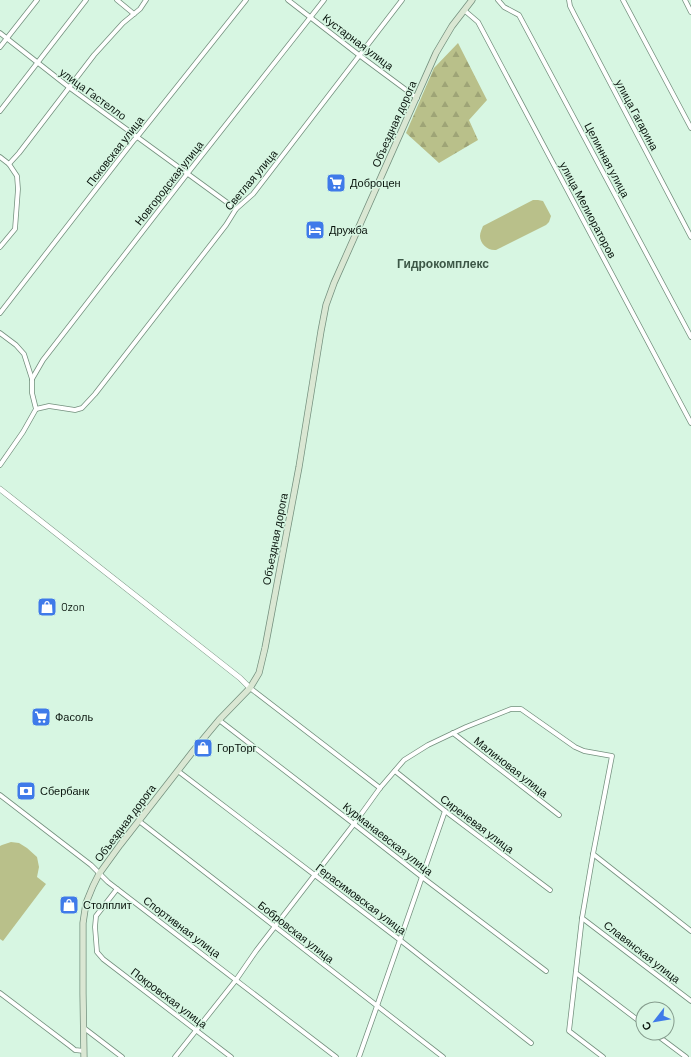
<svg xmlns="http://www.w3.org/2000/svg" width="691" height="1057" font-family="Barlow,sans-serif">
<defs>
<pattern id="forest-firs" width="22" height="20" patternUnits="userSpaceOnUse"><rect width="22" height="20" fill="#b9c08a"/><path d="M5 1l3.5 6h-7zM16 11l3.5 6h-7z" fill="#9ea476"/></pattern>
</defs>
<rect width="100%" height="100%" fill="#d7f6e2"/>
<!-- forest -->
<polygon fill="url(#forest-firs)" points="458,43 487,100 469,120 478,140 439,163 406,133 434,68"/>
<!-- pitch -->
<g fill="#b9c08a">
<path d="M533,200H538L543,201L551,216L549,222L546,225L496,250C488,251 480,244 480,236C480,232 482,229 483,226Z"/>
<polygon points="11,842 19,843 27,848 37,857 39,867 37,877 46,884 3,941 0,939 0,846 2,845"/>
</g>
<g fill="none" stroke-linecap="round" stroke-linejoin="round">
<defs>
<g id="minor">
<polyline points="117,0 134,14"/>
<polyline points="288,0 359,55 417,98"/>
<polyline points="498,0 504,7 519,15 691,337"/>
<polyline points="569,0 570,6 574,14 691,237"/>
<polyline points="623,0 691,128"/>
<polyline points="685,0 691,12"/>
<polyline points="464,10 478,22 691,423"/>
<polyline points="0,33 70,88 236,209"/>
<polyline points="0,47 37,0"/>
<polyline points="0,111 86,0"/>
<polyline points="0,157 9,164 17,176 18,189 15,229 0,247"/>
<polyline points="9,164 19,153 94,55 123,23 140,9 146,0"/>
<polyline points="0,313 134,140 137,137 246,0"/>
<polyline points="0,333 16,345 24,354 32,379 32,393 36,409 23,432 0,465"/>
<polyline points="32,379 43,360 187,174 324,0"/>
<polyline points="36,409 49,406 75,410 82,408 95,394 226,225 236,209 253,194 402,0"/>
<polyline points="250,688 380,788"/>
<polyline points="219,720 354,824 422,877 546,971"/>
<polyline points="453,733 559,815"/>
<polyline points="178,771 400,940 531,1043"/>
<polyline points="395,771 445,811 550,890"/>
<polyline points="0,795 91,865 108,882 336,1057"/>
<polyline points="139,821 443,1057"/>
<polyline points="593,854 691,931"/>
<polyline points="117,889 96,916 95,927 97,952 103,959 231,1057"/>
<polyline points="582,918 691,1001"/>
<polyline points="576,973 643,1024"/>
<polyline points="0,993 70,1046 75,1050 84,1051"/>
<polyline points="84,1028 122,1057"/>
<polyline points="654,1033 686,1057"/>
<polyline points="175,1057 236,980 256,951 354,824 380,788 404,760 428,745 466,727 511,709 521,709 575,747 584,751 612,756 593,854 582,918 569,1031 603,1057"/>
<polyline points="359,1057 377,1006 445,811"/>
</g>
<polyline id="tertiary" points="0,489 240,678 250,688"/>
<polyline id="secondary" points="84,1057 83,994 83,923 86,903 93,886 99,874 120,845 194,750 219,720 250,688 259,673 265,648 299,467 321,331 326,305 334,283 436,53 452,26 472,0"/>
</defs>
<!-- minor casing -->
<use href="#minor" stroke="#74907e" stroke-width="5.5"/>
<!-- tertiary casing -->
<use href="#tertiary" stroke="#74907e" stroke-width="6"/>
<!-- secondary casing -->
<use href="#secondary" stroke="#74907e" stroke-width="7"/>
<!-- minor -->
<use href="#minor" stroke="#fff" stroke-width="4"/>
<!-- tertiary -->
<use href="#tertiary" stroke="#fff" stroke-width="5"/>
<!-- secondary -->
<use href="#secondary" stroke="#dae7d3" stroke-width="5.5"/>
</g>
<!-- icons -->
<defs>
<symbol id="supermarket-square" viewBox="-11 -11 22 22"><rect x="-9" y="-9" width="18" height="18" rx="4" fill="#3f7ae9" stroke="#d7f6e2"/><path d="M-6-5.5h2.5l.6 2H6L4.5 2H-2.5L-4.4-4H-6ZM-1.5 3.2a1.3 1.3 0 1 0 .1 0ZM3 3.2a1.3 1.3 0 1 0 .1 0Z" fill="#fff"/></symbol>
<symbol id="hotel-square" viewBox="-11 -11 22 22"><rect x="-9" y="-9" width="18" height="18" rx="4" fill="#3f7ae9" stroke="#d7f6e2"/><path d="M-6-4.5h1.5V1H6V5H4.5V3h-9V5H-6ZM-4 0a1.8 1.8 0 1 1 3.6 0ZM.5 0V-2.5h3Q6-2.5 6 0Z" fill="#fff"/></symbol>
<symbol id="shop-square" viewBox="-11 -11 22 22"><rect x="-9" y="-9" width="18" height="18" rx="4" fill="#3f7ae9" stroke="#d7f6e2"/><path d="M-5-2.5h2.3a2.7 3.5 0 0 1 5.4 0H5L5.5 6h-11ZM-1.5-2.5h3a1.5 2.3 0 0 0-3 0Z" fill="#fff"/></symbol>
<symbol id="bank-square" viewBox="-11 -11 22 22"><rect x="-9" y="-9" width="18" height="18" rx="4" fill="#3f7ae9" stroke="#d7f6e2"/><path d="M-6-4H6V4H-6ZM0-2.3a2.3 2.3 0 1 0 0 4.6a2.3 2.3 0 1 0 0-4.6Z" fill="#fff"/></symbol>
</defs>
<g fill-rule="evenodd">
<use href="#supermarket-square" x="325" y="172" width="22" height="22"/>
<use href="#hotel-square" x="304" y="219" width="22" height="22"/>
<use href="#shop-square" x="36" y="596" width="22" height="22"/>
<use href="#supermarket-square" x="30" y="706" width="22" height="22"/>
<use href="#shop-square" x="192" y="737" width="22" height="22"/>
<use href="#bank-square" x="15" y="780" width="22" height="22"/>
<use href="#shop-square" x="58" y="894" width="22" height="22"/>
</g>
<g text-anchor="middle" stroke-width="3" stroke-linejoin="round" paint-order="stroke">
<!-- street labels -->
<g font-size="11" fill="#0a150e" stroke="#d7f6e2">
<text transform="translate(358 42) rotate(37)" y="4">Кустарная улица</text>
<text transform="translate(93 94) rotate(36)" y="4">улица Гастелло</text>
<text transform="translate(637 115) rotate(62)" y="4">улица Гагарина</text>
<text transform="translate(394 124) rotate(-66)" y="4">Объездная дорога</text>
<text transform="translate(115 151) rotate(-52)" y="4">Псковская улица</text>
<text transform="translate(607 160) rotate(62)" y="4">Целинная улица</text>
<text transform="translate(251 180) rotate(-50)" y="4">Светлая улица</text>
<text transform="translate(169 183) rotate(-52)" y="4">Новгородская улица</text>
<text transform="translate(588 210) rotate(62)" y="4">улица Мелиораторов</text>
<text transform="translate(275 539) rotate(-79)" y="4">Объездная дорога</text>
<text transform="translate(511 767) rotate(38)" y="4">Малиновая улица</text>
<text transform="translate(125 823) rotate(-53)" y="4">Объездная дорога</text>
<text transform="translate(477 824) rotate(37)" y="4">Сиреневая улица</text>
<text transform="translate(388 839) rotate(38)" y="4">Курманаевская улица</text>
<text transform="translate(361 899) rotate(37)" y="4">Герасимовская улица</text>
<text transform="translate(182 927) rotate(37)" y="4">Спортивная улица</text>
<text transform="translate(296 932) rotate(38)" y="4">Бобровская улица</text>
<text transform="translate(642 952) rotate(38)" y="4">Славянская улица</text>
<text transform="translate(169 998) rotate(37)" y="4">Покровская улица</text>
</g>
<!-- poi labels -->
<g font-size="11" fill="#0a150e" stroke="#d7f6e2" text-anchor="start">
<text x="350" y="187">Доброцен</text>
<text x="329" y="234">Дружба</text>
<text x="61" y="611">Ozon</text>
<text x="55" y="721">Фасоль</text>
<text x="217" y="752">ГорТорг</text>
<text x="40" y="795">Сбербанк</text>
<text x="83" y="909">Столплит</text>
</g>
<!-- neighbourhood labels -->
<g font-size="12" font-weight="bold" fill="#3c5746" stroke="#d7f6e2">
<text x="443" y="268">Гидрокомплекс</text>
</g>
</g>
<!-- north arrow -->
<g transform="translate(655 1021) rotate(239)"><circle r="19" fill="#d7f6e2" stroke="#859c8d"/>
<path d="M0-3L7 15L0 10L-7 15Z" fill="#3f7ae9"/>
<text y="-6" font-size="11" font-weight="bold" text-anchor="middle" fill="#0a150e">С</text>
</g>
</svg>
